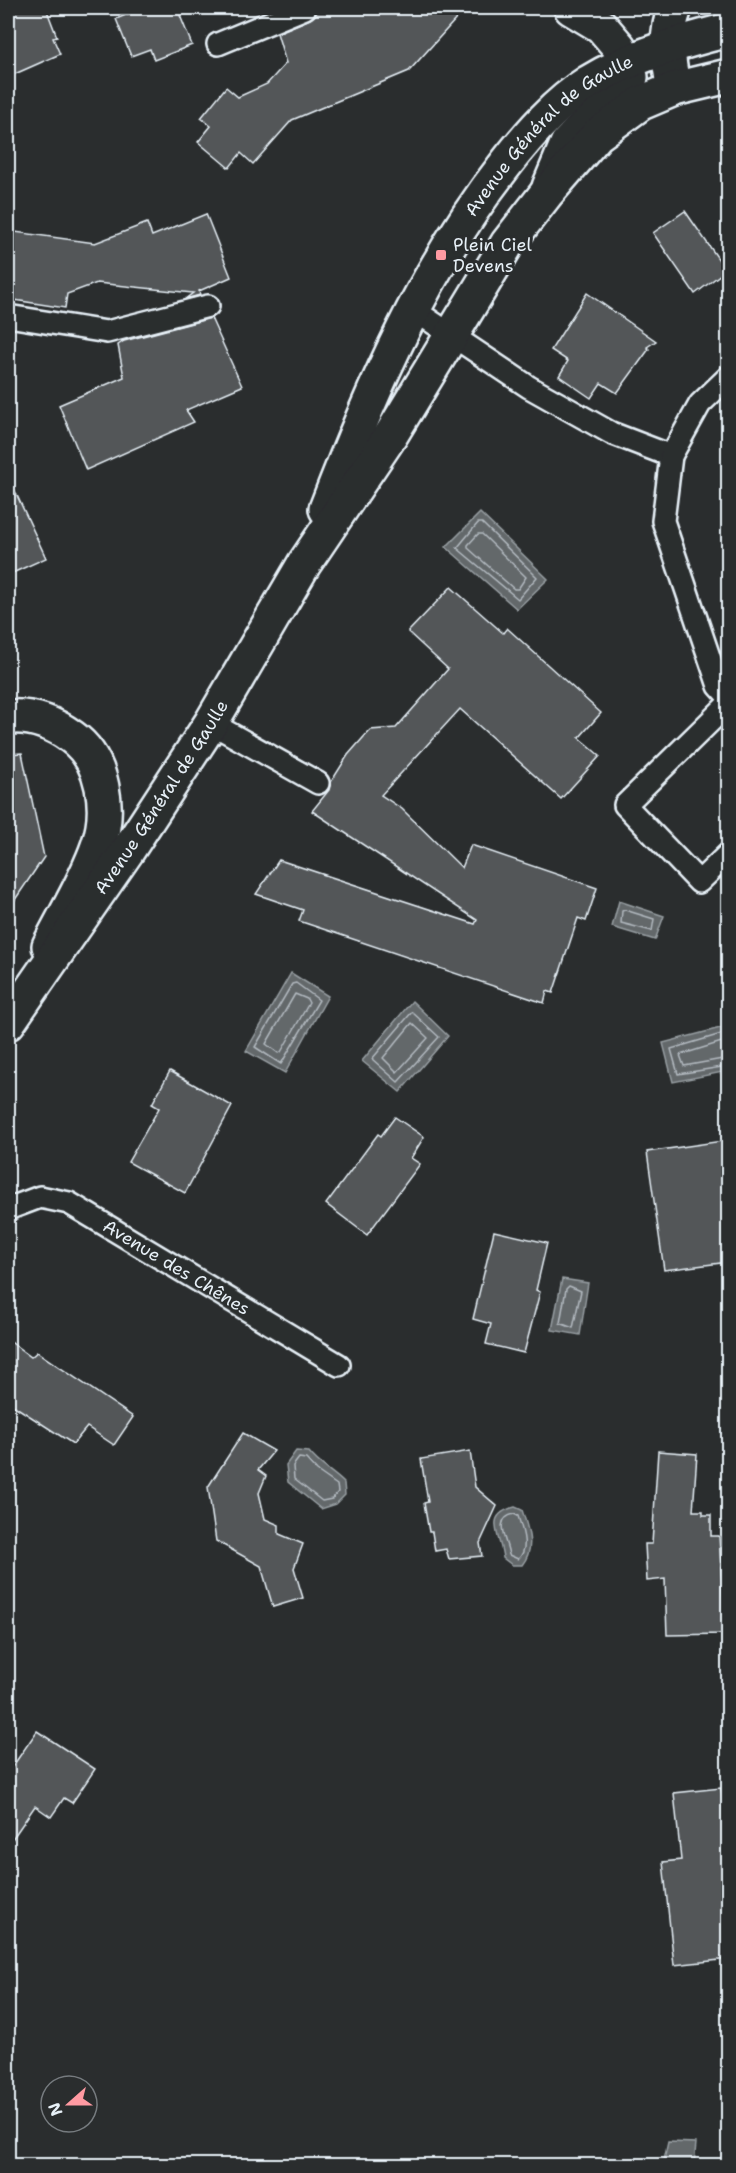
<svg xmlns="http://www.w3.org/2000/svg" width="736" height="2173" font-family="'Shantell Sans',sans-serif">
<rect width="100%" height="100%" fill="#2a2d2e"/>
<filter id="ink" filterUnits="userSpaceOnUse"><feTurbulence type="fractalNoise" baseFrequency=".0167" numOctaves="2"/><feDisplacementMap in="SourceGraphic" scale="12" xChannelSelector="R" yChannelSelector="G"/><feConvolveMatrix kernelMatrix="1 2 1 2 8 2 1 2 1" color-interpolation-filters="sRGB"/></filter>
<g filter="url(#ink)">
<!-- water -->
<g fill="#63686b" stroke="#989fa3" stroke-width="1.5">
<polygon points="480,513 548,579 517,609 446,547"/>
<polygon points="619,901 664,916 655,940 612,927"/>
<polygon points="291,973 328,996 285,1073 246,1051"/>
<polygon points="412,1001 448,1036 400,1092 362,1061"/>
<polygon points="728,1026 728,1071 673,1082 663,1043"/>
<polygon points="562,1279 588,1283 580,1335 552,1330"/>
<path d="M296,1451L309,1452C319,1465 332,1471 344,1483L345,1495L336,1504L321,1509L288,1482L286,1465Z"/>
<path d="M515,1507L522,1510C528,1529 536,1548 522,1565H512L503,1558C501,1536 482,1515 515,1507Z"/>
<polygon points="668,2142 696,2143 694,2165 663,2165"/>
</g>
<g fill="none" stroke-linecap="round" stroke-linejoin="round">
<!-- shore -->
<g stroke="#b3bac0" stroke-width="1.5">
<polygon points="478,523 482,523 537,577 518,599 457,548"/>
<polygon points="478,534 482,534 526,577 518,589 514,589 468,548 468,545"/>
<polygon points="625,910 654,919 652,931 621,923 622,911"/>
<polygon points="296,983 319,1000 281,1064 255,1047 292,984"/>
<polygon points="295,994 307,999 309,1003 281,1052 278,1053 266,1044"/>
<polygon points="412,1012 439,1037 398,1082 372,1059"/>
<polygon points="412,1023 428,1038 397,1072 383,1058"/>
<polyline points="728,1032 671,1049 678,1074 728,1066"/>
<polyline points="728,1040 680,1055 684,1066 728,1058"/>
<polygon points="569,1286 581,1291 573,1328 560,1323 566,1289"/>
<polygon points="299,1458 306,1459 317,1471 337,1485 338,1492 332,1499 322,1501 294,1479 293,1466"/>
<path d="M514,1514L518,1516C522,1529 530,1549 518,1559L509,1555C507,1540 492,1519 514,1514Z"/>
</g>
</g>
<!-- building -->
<g fill="#535759" stroke="#e8f1f8" stroke-width="1.5">
<polygon points="8,8 46,8 57,37 53,38 60,54 8,77"/>
<polygon points="143,8 177,8 192,45 154,60 150,49 131,56 116,19"/>
<polygon points="317,8 466,8 409,71 292,120 253,164 241,153 229,168 198,142 211,126 201,118 226,87 238,97 267,84 286,63 277,33 310,19 315,15"/>
<polygon points="685,211 726,270 695,294 653,233"/>
<polygon points="206,214 231,277 199,291 200,295 185,299 193,293 97,283 67,294 65,308 8,299 8,231 95,243 147,223 152,236"/>
<polygon points="587,293 656,341 647,347 649,349 617,393 601,383 591,398 559,376 568,361 551,350"/>
<polygon points="211,318 242,386 186,410 194,422 86,470 59,405 124,377 118,345 124,341"/>
<polygon points="8,476 46,558 8,575"/>
<polygon points="451,587 503,633 507,628 601,713 579,738 600,756 561,799 460,709 381,795 402,809 462,868 471,845 597,888 586,921 578,918 553,993 547,991 544,1003 299,921 303,910 256,894 279,860 475,924 477,920 312,811 329,790 331,782 348,755 370,730 396,728 448,669 408,632"/>
<polygon points="22,753 44,857 8,910 8,754"/>
<polygon points="170,1071 232,1106 185,1193 128,1162 159,1108 152,1104"/>
<polygon points="395,1117 424,1137 411,1158 420,1164 367,1235 326,1204 378,1134 381,1136"/>
<polygon points="729,1140 729,1262 664,1270 647,1152"/>
<polygon points="494,1231 547,1243 536,1290 540,1292 524,1353 486,1344 491,1324 473,1319"/>
<polygon points="8,1340 31,1357 37,1352 133,1417 114,1445 87,1427 73,1444 8,1402"/>
<polygon points="243,1433 274,1451 258,1470 266,1476 259,1493 265,1519 279,1525 279,1534 303,1544 294,1568 303,1598 273,1607 261,1566 216,1541 208,1487"/>
<polygon points="470,1451 475,1487 497,1506 480,1543 482,1556 449,1559 446,1549 435,1551 432,1532 429,1532 424,1503 428,1502 421,1459"/>
<polygon points="658,1451 697,1454 693,1511 703,1511 703,1515 711,1515 711,1536 719,1536 725,1634 667,1635 665,1579 647,1581 645,1544 652,1544"/>
<polygon points="37,1731 95,1769 72,1803 64,1798 51,1817 35,1806 8,1845 8,1773"/>
<polygon points="721,1788 729,1846 729,1959 674,1965 663,1862 681,1860 674,1793"/>
</g>
<g fill="none" stroke-linecap="round" stroke-linejoin="round">
<defs>
<g id="service">
<polyline points="218,44 305,8"/>
<polyline points="414,310 529,387 611,433 671,456"/>
<polyline points="8,316 107,332 208,306"/>
<polyline points="728,377 700,404 671,456 663,521 719,686 728,696"/>
<polyline points="728,704 625,805 699,882 728,854"/>
<polyline points="211,723 318,783"/>
<path id="s1" d="M8,1209L40,1197L69,1203L339,1365"/>
</g>
<g id="minor">
<path d="M674,89C668,60 664,36 675,8"/>
<polyline points="549,187 567,144 594,115 628,87 631,77 619,47 601,26 571,8"/>
<path d="M8,717C32,715 52,722 72,737C104,760 111,810 98,846C86,881 65,914 49,946"/>
</g>
<g id="secondary">
<path id="s2" d="M326,509C372,389 425,267 505,165C529,134 556,103 589,82C632,56 680,42 728,30"/>
<path id="s3" d="M8,1023L128,850L211,723L304,564L391,435L507,244L546,194L597,135L641,103L674,89L728,76"/>
</g>
</defs>
<!-- service casing -->
<use href="#service" stroke="#e8f1f8" stroke-width="26"/>
<!-- minor casing -->
<use href="#minor" stroke="#e8f1f8" stroke-width="38"/>
<!-- secondary casing -->
<use href="#secondary" stroke="#e8f1f8" stroke-width="38"/>
<!-- service -->
<use href="#service" stroke="#2a2d2e" stroke-width="21"/>
<!-- minor -->
<use href="#minor" stroke="#2a2d2e" stroke-width="33"/>
<!-- secondary -->
<use href="#secondary" stroke="#2a2d2e" stroke-width="33"/>
</g>
</g>
<!-- markers -->
<rect fill="#ff9aa2" stroke="#2a2d2e" stroke-width="2" x="435" y="249" width="12" height="12" rx="3"/>
<g text-anchor="middle" stroke-width="6" stroke-linejoin="round" paint-order="stroke">
<!-- street labels -->
<g font-size="18" fill="#e8f1f8" stroke="#2a2d2e">
<text dy="6" stroke="none"><textPath href="#s2" startOffset="442">Avenue Général de Gaulle</textPath></text>
<text dy="6" stroke="none"><textPath href="#s3" startOffset="273">Avenue Général de Gaulle</textPath></text>
<text dy="6" stroke="none"><textPath href="#s1" startOffset="189">Avenue des Chênes</textPath></text>
</g>
<!-- poi labels -->
<g font-size="18" fill="#e8f1f8" stroke="#2a2d2e" text-anchor="start">
<text x="453" y="251">Plein Ciel<tspan x="453" dy="21">Devens</tspan></text>
</g>
</g>
<!-- margin -->
<rect width="736" height="2173" fill="none" stroke="#2a2d2e" stroke-width="30"/>
<rect x="15" y="15" width="706" height="2143" fill="none" stroke="#e8f1f8" stroke-width="2" filter="url(#ink)"/>
<!-- north arrow -->
<g transform="translate(69 2104) rotate(249)"><circle r="28" fill="#2a2d2e" stroke="#767b7f" stroke-width="1.5"/>
<path d="M0-4.5L10 22L0 15L-10 22Z" fill="#ff9aa2"/>
<text y="-9" font-size="16" font-weight="bold" text-anchor="middle" fill="#e8f1f8">N</text>
</g>
</svg>
